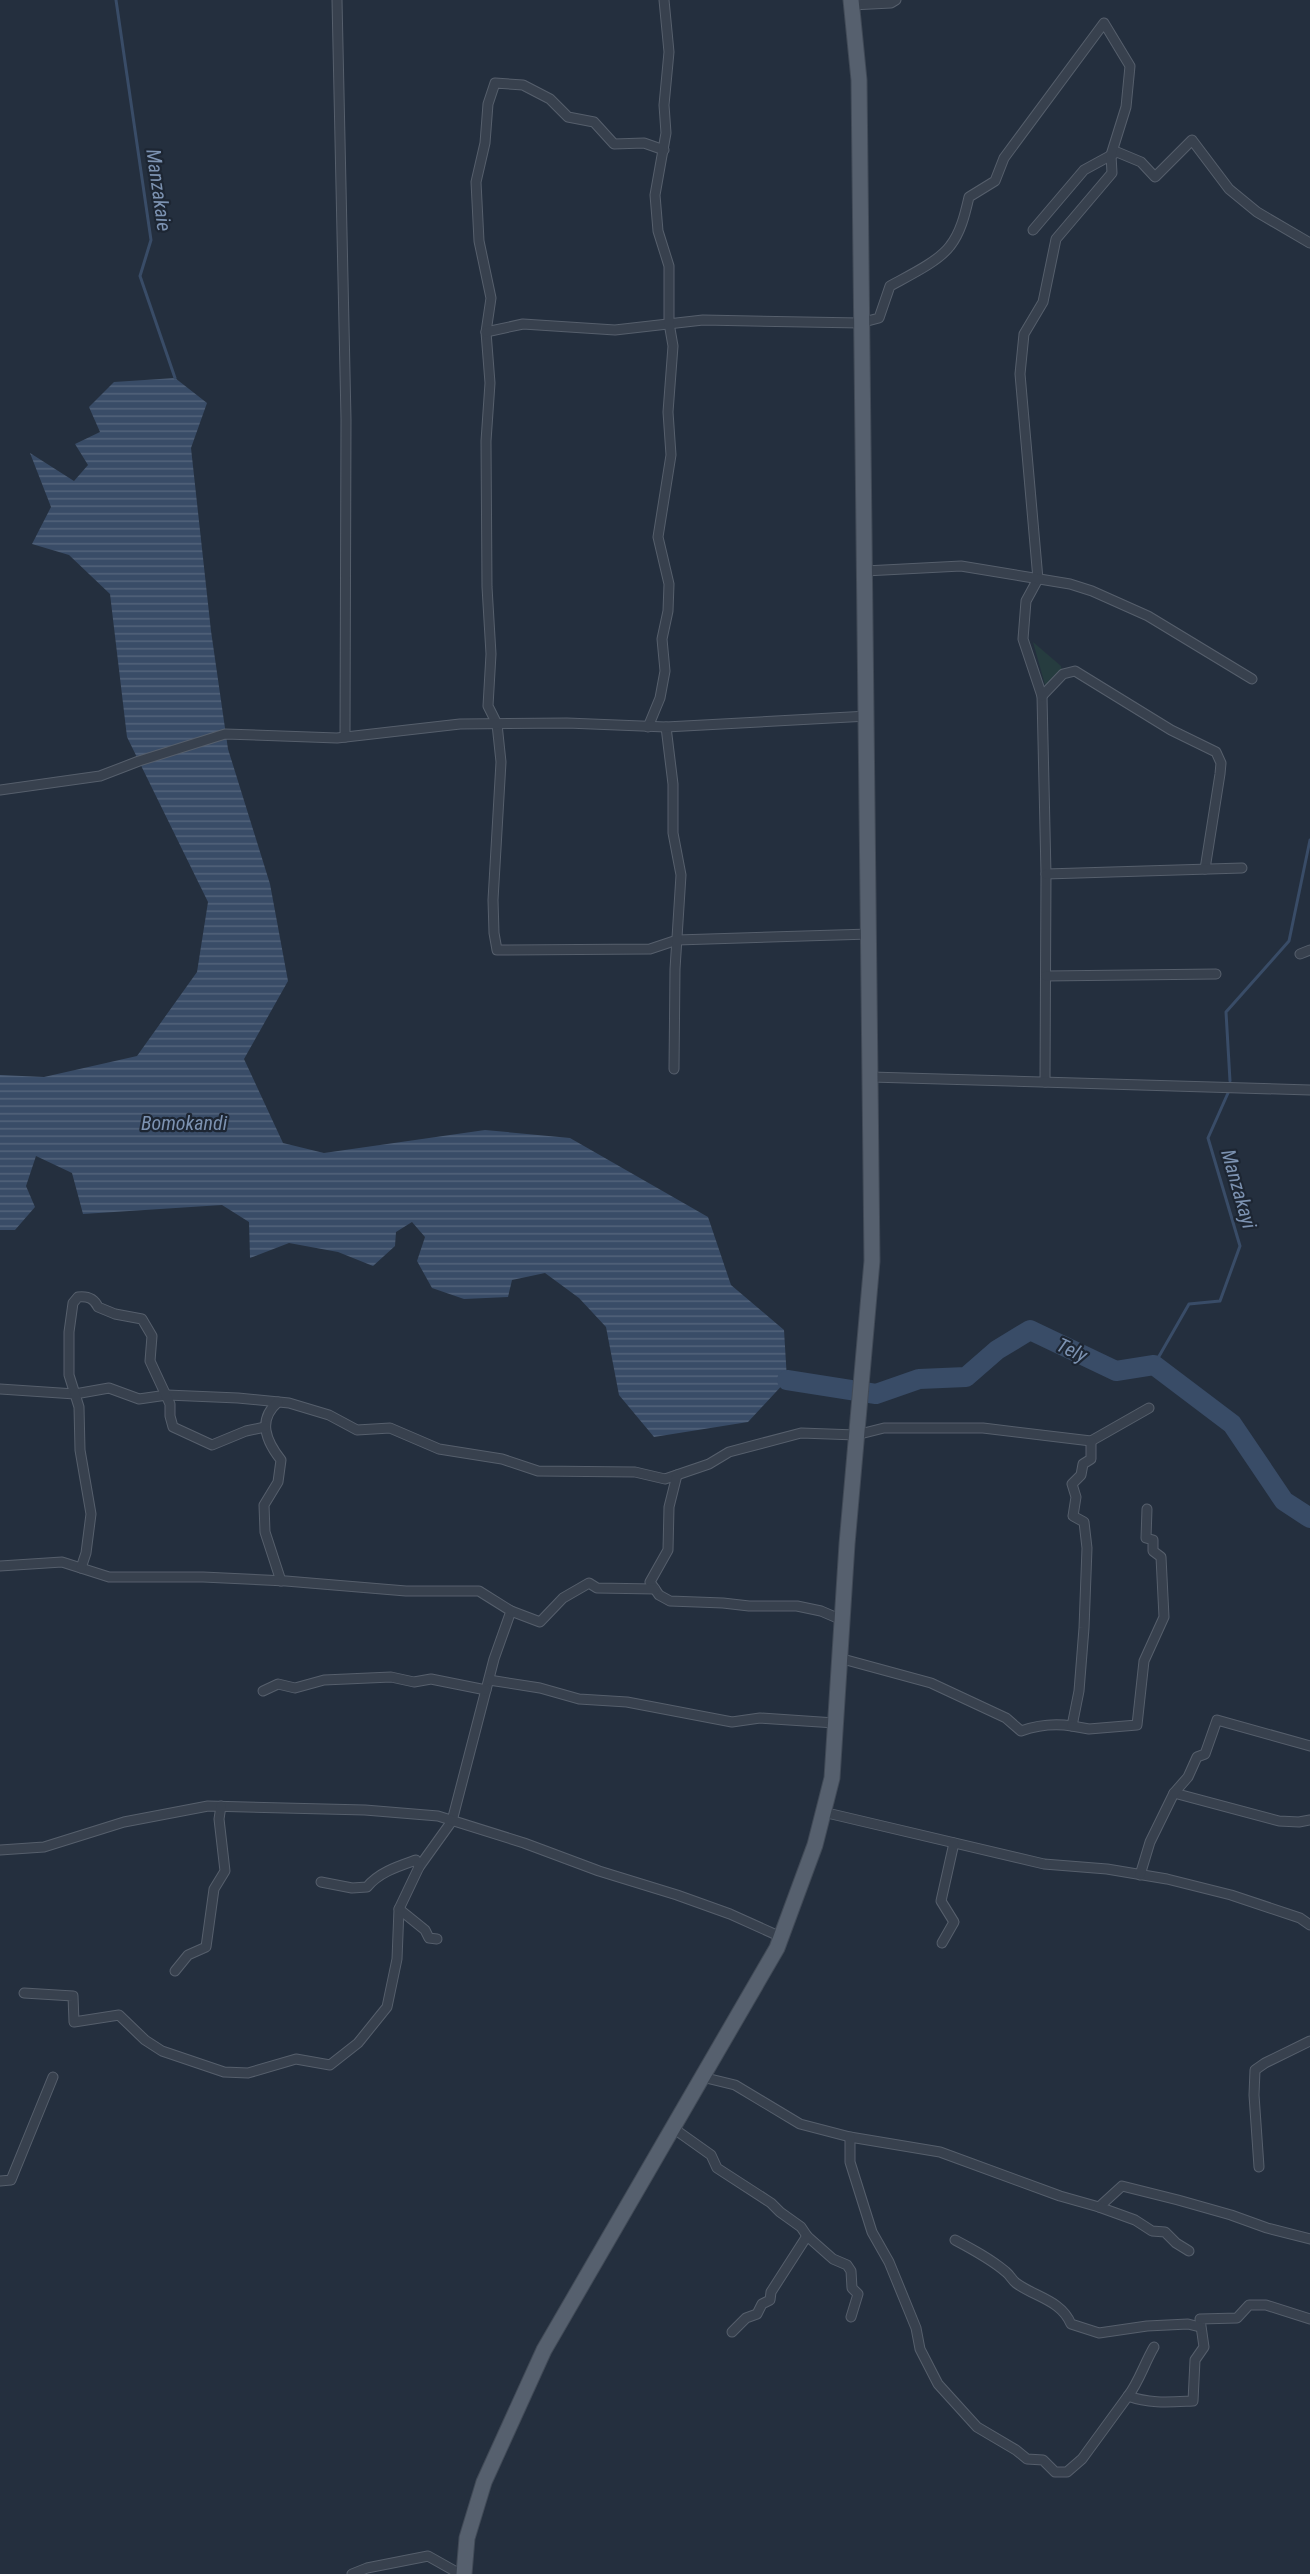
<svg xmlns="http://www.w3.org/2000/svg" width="1310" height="2574" font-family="'Roboto Condensed',sans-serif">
<defs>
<pattern id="water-rules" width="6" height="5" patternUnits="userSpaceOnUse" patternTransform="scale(1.5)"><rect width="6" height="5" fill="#394c67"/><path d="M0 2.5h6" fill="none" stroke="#53647b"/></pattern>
</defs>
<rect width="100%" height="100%" fill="#242f3e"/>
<!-- green -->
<polygon fill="#263c3f" points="1033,642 1061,666 1062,671 1052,682 1045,685"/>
<!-- water -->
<polygon fill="url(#water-rules)" points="175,378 207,403 191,448 211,631 228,749 270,884 288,981 244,1059 283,1143 324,1153 485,1130 570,1138 708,1217 731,1285 784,1330 787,1380 748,1422 654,1437 619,1395 606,1327 579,1298 545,1273 512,1280 508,1297 464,1299 432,1288 417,1261 425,1237 412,1222 396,1232 395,1246 373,1266 338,1252 289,1243 250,1258 249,1222 222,1205 83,1214 72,1173 36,1156 26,1186 35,1207 15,1230 0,1230 0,1075 44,1077 137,1056 197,972 208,902 127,737 110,594 69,555 32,544 51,507 30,453 74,481 88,465 75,444 100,432 89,407 114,382"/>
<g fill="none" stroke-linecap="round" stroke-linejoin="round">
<!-- stream -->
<g stroke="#394c67" stroke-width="3">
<polyline points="116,0 151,240 140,276 175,378"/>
<polyline points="1230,1081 1226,1012 1289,941 1310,840"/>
<polyline points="1154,1365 1189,1304 1220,1301 1240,1246 1208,1138 1228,1093"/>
</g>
<!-- river -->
<polyline stroke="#394c67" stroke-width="20" points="787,1380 876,1394 919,1379 966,1377 997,1350 1030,1330 1116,1371 1154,1365 1232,1424 1284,1501 1310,1518"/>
<defs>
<g id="street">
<polyline points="337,0 346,419 345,737"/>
<polyline points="852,5 891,3 896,0"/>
<polyline points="664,150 644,143 614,144 594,122 568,117 550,99 523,85 495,83 488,104 485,143 476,182 479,241 491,298 486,332 490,383 486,441 487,587 491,654 488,706 497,724 501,762 493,900 494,933 497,950 650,949 677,940 870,934"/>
<polyline points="1033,230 1084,170 1117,152 1141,162 1155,177 1192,140 1229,189 1257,212 1310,243"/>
<path d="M486,332L523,324L615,330L703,320L860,323L879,318L890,286C908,276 938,262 950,246C961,232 965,214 969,197L995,181L1004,158L1104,23L1130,66L1126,107L1111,155L1112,173L1056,239L1043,302L1024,334L1020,374L1038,579L1026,601L1023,639L1042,696L1046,874L1045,1082"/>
<polyline points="865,571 961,566 1070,584 1092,591 1148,616 1252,679"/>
<polyline points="1042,696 1063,674 1075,671 1171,730 1216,752 1221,763 1220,774 1205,869"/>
<polyline points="648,727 660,698 665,671 662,639 668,611 669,584 658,537 671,455 668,412 673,346 669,323 669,266 658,231 655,195 666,133 664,105 669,52 664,0"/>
<polyline points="666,727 673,784 673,833 681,875 675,969 674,1069"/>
<polyline points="0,790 100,776 139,761 225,734 337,738 460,724 567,723 666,727 868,716"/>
<polyline points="1046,874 1242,868"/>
<polyline points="1300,954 1310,950"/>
<polyline points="1046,976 1216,974"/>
<polyline points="871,1077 1310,1090"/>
<polyline points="0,1389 75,1394 109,1388 139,1399 167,1395 238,1398 289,1403 329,1415 357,1430 390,1428 439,1449 502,1459 538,1471 635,1472 665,1479 709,1464 729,1452 801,1433 856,1435 884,1428 983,1428 1091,1441 1149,1408"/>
<path d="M278,1402C257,1420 266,1441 281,1460L278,1482L264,1505L265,1532L281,1581"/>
<polyline points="677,1475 669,1507 668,1550 650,1582 659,1595 670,1601 723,1603 749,1606 797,1606 821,1611 842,1620"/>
<polyline points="0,1566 62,1562 109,1577 203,1577 286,1581 406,1591 479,1591 511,1611 494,1659 452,1821 419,1867 399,1909 397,1959 387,2007 358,2043 330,2065 296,2059 248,2073 224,2072 162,2051 145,2040 119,2015 74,2022 73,1996 24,1993"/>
<path d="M81,1568L86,1553L91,1514L80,1450L79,1407L69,1375V1332L73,1303L78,1297C87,1296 94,1298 98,1307L115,1314L142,1319L152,1336L150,1361L170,1404V1416L173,1427L212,1445L246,1431L265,1427"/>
<polyline points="511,1611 540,1622 563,1598 589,1583 597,1588 655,1589"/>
<path d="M839,1658L931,1683L1006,1718L1021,1731C1038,1725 1053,1723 1072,1726L1079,1691L1084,1628L1087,1548L1084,1522L1073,1516L1076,1497L1072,1484L1081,1475L1083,1464L1091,1459V1441"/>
<polyline points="489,1680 540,1688 579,1699 627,1702 732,1722 760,1718 835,1723"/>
<polyline points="263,1691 278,1684 295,1688 324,1680 391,1677 414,1682 431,1679 486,1690"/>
<polyline points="1072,1726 1089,1729 1137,1725 1144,1661 1164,1617 1161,1557 1153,1551 1153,1540 1146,1538 1147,1509"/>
<polyline points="1174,1793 1279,1821 1299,1822 1310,1820"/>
<polyline points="823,1812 1044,1864 1107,1869 1167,1879 1231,1895 1300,1918 1310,1925"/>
<polyline points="0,1850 44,1847 124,1822 208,1806 365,1810 438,1816 524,1843 599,1871 677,1895 730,1914 781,1937"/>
<polyline points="1140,1875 1150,1842 1174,1793 1188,1777 1197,1757 1205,1754 1217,1720 1310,1746"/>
<path d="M321,1882L352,1888L367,1887C379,1872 399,1866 416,1860L419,1867"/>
<polyline points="399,1909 425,1930 429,1938 437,1939"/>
<polyline points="942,1943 954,1922 941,1901 954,1843"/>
<polyline points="175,1971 188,1955 206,1947 214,1889 225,1871 219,1819 221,1806"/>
<polyline points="702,2077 735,2085 800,2124 850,2137 940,2152 1060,2196 1099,2207 1122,2186 1178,2200 1231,2215 1267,2228 1310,2239"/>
<polyline points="673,2128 711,2155 717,2168 771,2203 780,2212 801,2227 807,2236 833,2259 847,2265 851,2271 852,2288 858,2294 851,2317"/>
<path d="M850,2137V2162L872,2232L889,2262L916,2328L920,2349L938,2384L977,2427L1016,2450L1027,2459L1043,2460L1055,2472H1067L1082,2459L1128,2396C1150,2404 1170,2402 1193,2401L1195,2360L1204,2347L1200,2319L1237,2318L1249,2305H1266L1310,2319"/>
<polyline points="1259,2167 1254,2095 1255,2070 1265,2063 1310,2041"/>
<polyline points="0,2181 11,2180 53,2077"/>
<polyline points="1099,2207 1135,2220 1152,2231 1165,2232 1176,2243 1189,2251"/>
<path d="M955,2240C972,2249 991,2259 1006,2272C1010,2275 1012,2280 1016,2283C1035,2297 1061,2300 1071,2324L1099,2333L1147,2326L1188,2324L1200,2327"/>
<polyline points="732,2332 746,2318 757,2314 762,2304 770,2300 771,2292 807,2236"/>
<path d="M1128,2396C1139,2382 1144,2364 1154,2347"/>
<polyline points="352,2574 367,2568 428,2556 460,2574"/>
</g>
<polyline id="primary" points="464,2574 467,2538 484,2482 544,2350 777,1948 815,1845 832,1778 847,1544 872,1261 859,80 851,0"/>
</defs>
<!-- street casing -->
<use href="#street" stroke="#565f6c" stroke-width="11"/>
<!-- primary casing -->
<use href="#primary" stroke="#414a57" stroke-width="17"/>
<!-- street -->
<use href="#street" stroke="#38414e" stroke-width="9"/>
<!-- primary -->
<use href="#primary" stroke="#56606e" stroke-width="15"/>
</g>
<g text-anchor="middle" stroke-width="4.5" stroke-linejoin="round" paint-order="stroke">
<!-- water labels -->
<g font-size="20" font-style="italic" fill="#7c92b1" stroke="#1d2633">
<text transform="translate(159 190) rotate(82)" y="7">Manzakaie</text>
<text x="184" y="1130">Bomokandi</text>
<text transform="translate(1239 1189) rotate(74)" y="7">Manzakayi</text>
<text transform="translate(1072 1350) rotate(25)" y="7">Tely</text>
</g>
</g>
</svg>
